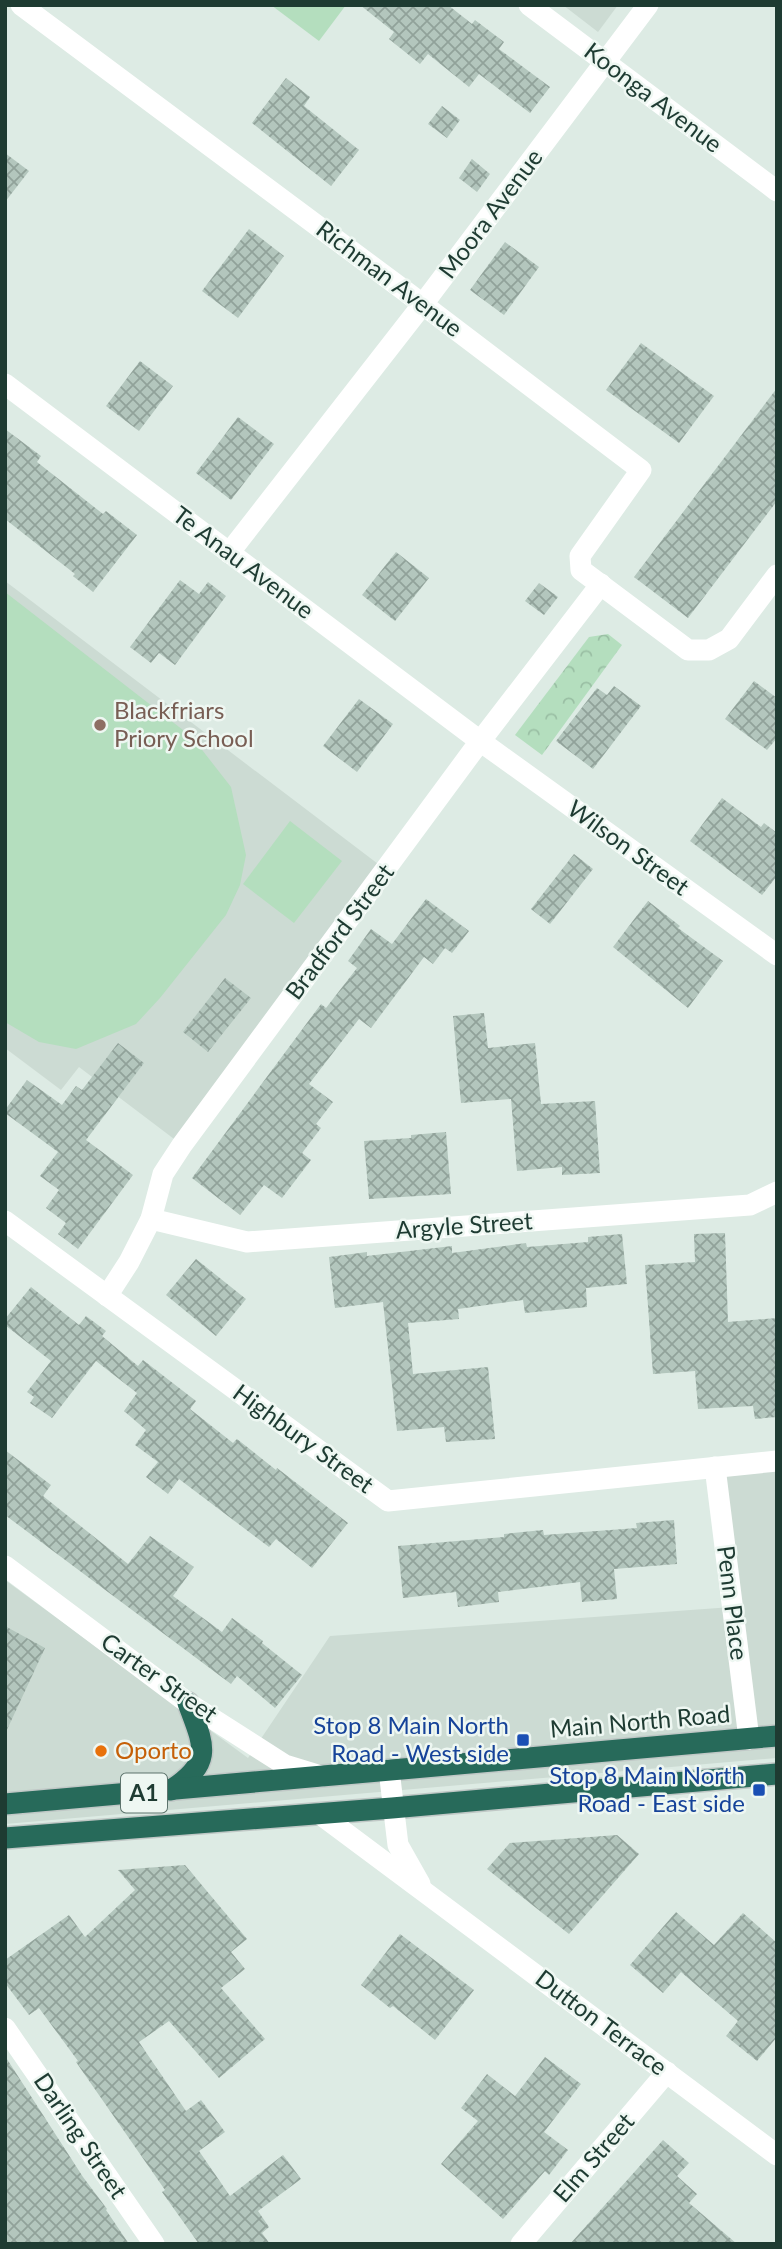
<svg xmlns="http://www.w3.org/2000/svg" width="782" height="2249" font-family="Lato,sans-serif">
<defs>
<pattern id="park-crowns" width="20" height="18" patternUnits="userSpaceOnUse" patternTransform="scale(1.75)"><rect width="20" height="18" fill="#b4debe"/><path d="M2 6a3 3 0 1 1 6 0M12 15a3 3 0 1 1 6 0" fill="none" stroke="#9abfa4"/></pattern>
<pattern id="building-cross-hatch" width="8" height="8" patternUnits="userSpaceOnUse" patternTransform="scale(1.75)"><rect width="8" height="8" fill="#b3c6bd"/><path d="M0 0l8 8M0 8l8-8" fill="none" stroke="#91a29a"/></pattern>
</defs>
<rect width="100%" height="100%" fill="#ddebe4"/>
<!-- built -->
<g fill="#ccdbd3">
<polygon points="563,5 618,5 598,32"/>
<polygon points="5,581 386,870 182,1145 79,1067 61,1090 5,1048"/>
<polygon points="777,1461 777,1758 5,1824 5,1580 248,1758 330,1636 732,1607 715,1467"/>
</g>
<!-- grass -->
<g fill="#b4debe">
<polygon points="271,5 346,5 319,41"/>
<polygon points="5,592 192,737 231,787 246,855 240,885 226,915 160,998 136,1024 76,1049 39,1042 5,1022"/>
<polygon points="290,821 342,861 294,923 243,884"/>
</g>
<!-- park -->
<polygon fill="url(#park-crowns)" points="608,634 622,645 542,755 515,735 589,637"/>
<!-- building -->
<g fill="url(#building-cross-hatch)">
<polygon points="360,5 448,5 472,24 475,20 504,42 499,49 550,87 530,113 479,74 469,87 428,54 420,64 389,39 394,32"/>
<polygon points="286,78 310,97 304,106 359,150 331,186 252,123"/>
<polygon points="442,106 460,120 447,138 428,124"/>
<polygon points="5,153 29,171 5,202"/>
<polygon points="472,159 490,174 477,192 459,178"/>
<polygon points="249,229 284,256 238,318 202,291"/>
<polygon points="505,242 539,267 504,315 470,290"/>
<polygon points="641,343 714,396 679,443 606,390"/>
<polygon points="140,361 173,386 139,431 106,406"/>
<polygon points="777,388 777,501 688,618 634,577"/>
<polygon points="238,417 274,444 231,500 196,473"/>
<polygon points="5,429 41,456 37,462 103,514 106,511 137,535 93,592 73,576 75,574 5,519"/>
<polygon points="396,552 429,578 395,621 362,595"/>
<polygon points="180,580 199,594 208,582 226,596 175,665 159,653 151,663 130,647"/>
<polygon points="539,583 558,597 544,615 525,601"/>
<polygon points="754,681 777,698 777,738 767,750 725,719"/>
<polygon points="614,686 641,706 593,769 556,741 597,688 607,695"/>
<polygon points="359,699 393,724 357,772 323,746"/>
<polygon points="722,798 761,827 764,823 777,833 777,876 762,895 690,841"/>
<polygon points="574,854 593,869 550,924 531,909"/>
<polygon points="426,899 469,931 452,953 445,948 433,964 424,957 371,1028 359,1019 309,1084 333,1102 316,1124 321,1128 302,1153 311,1160 282,1198 264,1185 240,1215 192,1178 321,1004 326,1008 357,968 348,961 371,929 392,944"/>
<polygon points="648,901 680,926 678,928 723,961 688,1008 613,947"/>
<polygon points="225,978 251,998 208,1052 183,1032"/>
<polygon points="484,1013 488,1048 535,1043 541,1104 595,1101 600,1173 562,1175 562,1167 517,1171 511,1099 461,1103 453,1016"/>
<polygon points="118,1043 144,1063 86,1140 133,1175 78,1249 58,1234 66,1223 46,1208 59,1190 40,1176 58,1152 5,1113 5,1110 27,1080 62,1105 76,1086 82,1090"/>
<polygon points="446,1132 451,1194 369,1199 364,1141 411,1138 411,1135"/>
<polygon points="725,1233 728,1322 777,1318 777,1417 755,1419 753,1406 698,1409 695,1371 653,1374 645,1265 695,1262 694,1234"/>
<polygon points="622,1234 627,1284 586,1288 587,1307 525,1313 523,1300 458,1309 459,1319 408,1323 413,1374 488,1367 495,1439 446,1442 444,1427 397,1431 383,1302 335,1308 329,1257 367,1252 367,1256 452,1246 452,1253 526,1243 527,1247 588,1242 588,1237"/>
<polygon points="196,1259 246,1299 216,1336 166,1295"/>
<polygon points="31,1287 79,1325 86,1316 106,1331 102,1336 138,1366 143,1360 196,1401 190,1409 233,1443 237,1439 276,1470 277,1468 348,1523 312,1568 276,1539 269,1547 179,1479 168,1494 146,1477 158,1462 135,1445 146,1430 124,1411 137,1393 96,1361 52,1418 30,1403 34,1397 27,1392 51,1361 5,1325 5,1319"/>
<polygon points="5,1450 51,1485 43,1496 128,1564 150,1536 194,1567 173,1596 222,1632 232,1618 263,1641 262,1643 302,1675 275,1708 237,1676 231,1684 5,1515"/>
<polygon points="674,1520 677,1564 614,1569 617,1599 582,1602 580,1582 498,1592 499,1602 458,1607 456,1592 403,1598 398,1546 504,1537 504,1534 543,1530 544,1535 637,1528 636,1523"/>
<polygon points="5,1626 45,1648 5,1734"/>
<polygon points="617,1835 639,1854 569,1934 487,1869 510,1843"/>
<polygon points="185,1865 247,1939 231,1952 245,1969 221,1988 265,2039 219,2078 169,2021 139,2042 186,2111 201,2100 225,2132 199,2151 230,2196 283,2155 301,2179 258,2211 269,2227 262,2233 270,2244 199,2244 162,2192 165,2190 76,2062 78,2061 39,2008 29,2015 5,1983 5,1960 69,1915 85,1937 135,1890 118,1870"/>
<polygon points="676,1912 714,1945 743,1913 777,1943 777,2037 757,2061 726,2036 738,2021 681,1972 663,1993 630,1965"/>
<polygon points="400,1934 474,1990 435,2040 393,2006 390,2008 361,1985"/>
<polygon points="5,2056 83,2177 107,2209 106,2210 129,2244 5,2244"/>
<polygon points="545,2057 581,2084 544,2132 568,2150 549,2175 545,2171 503,2219 441,2164 478,2121 461,2108 487,2074 515,2096"/>
<polygon points="663,2140 689,2163 677,2176 697,2194 689,2203 737,2244 570,2244"/>
</g>
<g fill="none" stroke-linecap="round" stroke-linejoin="round">
<defs>
<g id="highway">
<path d="M171,1790C214,1762 204,1746 188,1703"/>
<polyline points="5,1804 777,1736"/>
<polyline points="5,1838 392,1808 777,1774"/>
</g>
</defs>
<!-- highway casing -->
<use href="#highway" stroke="#c0c8c6" stroke-width="24"/>
<!-- street -->
<g stroke="#fff" stroke-width="21">
<polyline points="21,5 409,294 641,470 580,556 581,570 688,650 709,650 729,639 777,575"/>
<polyline points="529,5 777,191"/>
<polyline points="5,384 480,741 777,955"/>
<polyline points="229,553 423,304 648,5"/>
<polyline points="151,1219 247,1242 750,1205 777,1192"/>
<polyline points="5,1221 388,1501 777,1461"/>
<polyline points="107,1296 129,1262 151,1219 163,1174 182,1145 472,752 601,584"/>
<polyline points="715,1467 749,1739"/>
<polyline points="5,1566 188,1703 285,1765 321,1776"/>
<polyline points="389,1770 398,1845 420,1884"/>
<polyline points="320,1814 777,2155"/>
<polyline points="5,2028 154,2244"/>
<polyline points="521,2244 667,2072"/>
</g>
<!-- highway -->
<use href="#highway" stroke="#276a5a" stroke-width="21"/>
</g>
<!-- markers -->
<circle fill="#8d6e63" stroke="#eef7f2" stroke-width="2.5" cx="100" cy="725" r="7"/>
<g fill="#1a4fb4" stroke="#eef7f2" stroke-width="2.5">
<rect x="516" y="1733" width="14" height="14" rx="3.5"/>
<rect x="752" y="1783" width="14" height="14" rx="3.5"/>
</g>
<circle fill="#e8710a" stroke="#eef7f2" stroke-width="2.5" cx="101" cy="1751" r="7"/>
<g text-anchor="middle" stroke-width="5" stroke-linejoin="round" paint-order="stroke">
<!-- shield labels -->
<rect fill="#eef7f2" stroke="#5c736c" stroke-width="2" x="121" y="1773.5" width="46" height="39" rx="5"/>
<g font-size="23" font-weight="bold" fill="#1e3b32">
<text x="144" y="1801">A1</text>
</g>
<!-- street labels -->
<g font-size="24" fill="#1e3b32" stroke="#eef7f2">
<text transform="translate(653 98) rotate(37)" y="8">Koonga Avenue</text>
<text transform="translate(491 214) rotate(-53)" y="8">Moora Avenue</text>
<text transform="translate(389 279) rotate(37)" y="8">Richman Avenue</text>
<text transform="translate(243 563) rotate(37)" y="8">Te Anau Avenue</text>
<text transform="translate(628 848) rotate(36)" y="8">Wilson Street</text>
<text transform="translate(340 932) rotate(-53)" y="8">Bradford Street</text>
<text transform="translate(464 1226) rotate(-4)" y="8">Argyle Street</text>
<text transform="translate(303 1439) rotate(36)" y="8">Highbury Street</text>
<text transform="translate(732 1603) rotate(83)" y="8">Penn Place</text>
<text transform="translate(159 1678) rotate(35)" y="8">Carter Street</text>
<text transform="translate(640 1722) rotate(-5)" y="8">Main North Road</text>
<text transform="translate(601 2023) rotate(37)" y="8">Dutton Terrace</text>
<text transform="translate(80 2136) rotate(56)" y="8">Darling Street</text>
<text transform="translate(594 2158) rotate(-49)" y="8">Elm Street</text>
</g>
<!-- education labels -->
<g font-size="24" fill="#785e54" stroke="#eef7f2" text-anchor="start">
<text x="114" y="719">Blackfriars<tspan x="114" dy="28">Priory School</tspan></text>
</g>
<!-- transit labels -->
<g font-size="24" fill="#164399" stroke="#eef7f2" text-anchor="end">
<text x="509" y="1734">Stop 8 Main North<tspan x="509" dy="28">Road - West side</tspan></text>
<text x="745" y="1784">Stop 8 Main North<tspan x="745" dy="28">Road - East side</tspan></text>
</g>
<!-- food labels -->
<g font-size="24" fill="#c56008" stroke="#eef7f2" text-anchor="start">
<text x="115" y="1759">Oporto</text>
</g>
</g>
<!-- border -->
<rect width="782" height="2249" fill="none" stroke="#1e3b32" stroke-width="14"/>
</svg>
